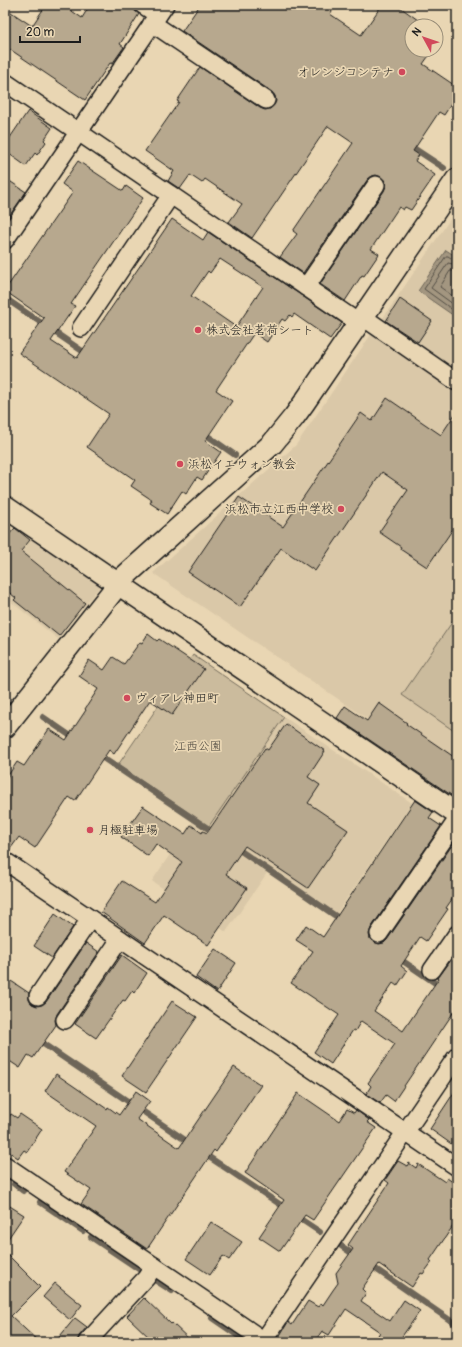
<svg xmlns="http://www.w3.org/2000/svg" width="462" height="1347" font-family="Pangolin,'Klee One',sans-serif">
<rect width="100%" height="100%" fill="#e9d6b3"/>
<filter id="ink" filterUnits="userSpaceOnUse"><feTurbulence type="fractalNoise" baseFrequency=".025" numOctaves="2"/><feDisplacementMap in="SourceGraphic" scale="8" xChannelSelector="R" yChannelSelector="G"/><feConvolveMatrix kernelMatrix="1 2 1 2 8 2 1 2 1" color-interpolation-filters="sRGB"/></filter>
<g filter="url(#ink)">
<!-- built -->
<g fill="#dac8a8">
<polygon points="457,209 457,373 381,321"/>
<polygon points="372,333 457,391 457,780 153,573 296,445"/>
<polygon points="33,538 99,583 100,586 58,639 5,597 5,572"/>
<polygon points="284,717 412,803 337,913 209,826"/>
<polygon points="192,822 267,873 226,932 152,881"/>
</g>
<!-- green -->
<g fill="#cbbb9d" stroke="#746c5c">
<polygon points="457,615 457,733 402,695"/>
<polygon points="193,655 284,717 209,826 118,765"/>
</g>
<!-- water -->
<polygon fill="#a39680" stroke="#6d6558" points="446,250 457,257 457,318 418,291"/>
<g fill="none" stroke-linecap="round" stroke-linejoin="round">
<!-- shore -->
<g stroke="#524d44" stroke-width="1">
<polyline points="457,260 454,260 448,256 446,256 424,289 457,313"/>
<polyline points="457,265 448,263 431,288 457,307"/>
<polyline points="457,271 450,271 440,287 457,299"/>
</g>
<!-- stream -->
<g stroke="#6d6558" stroke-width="6">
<polyline points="409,145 444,168"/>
<polyline points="5,298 88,355"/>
<polyline points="202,432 235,455"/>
<polyline points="43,717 75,739"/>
<polyline points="97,754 216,834"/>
<polyline points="235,847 343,921"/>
<polyline points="397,957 441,987"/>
<polyline points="36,1039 191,1144"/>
<polyline points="203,1153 287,1209"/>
<polyline points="14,1184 23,1191"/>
<polyline points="40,1202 83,1231"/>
<polyline points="296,1216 320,1232"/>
<polyline points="91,1237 143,1272"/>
<polyline points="337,1243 357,1257"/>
<polyline points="370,1265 457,1325"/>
<polyline points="153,1279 172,1291"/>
<polyline points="212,1318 247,1342"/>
</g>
</g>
<!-- building -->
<g fill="#b7a88e" stroke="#1c1c1c" fill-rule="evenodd">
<polygon points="46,5 63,5 82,18 90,5 132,5 134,10 139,14 120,44 124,47 112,64 110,63 85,100 5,46 5,8 32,26"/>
<polygon points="200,5 336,5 330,14 361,35 382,5 397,5 418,20 417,22 423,26 412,26 412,50 433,50 423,64 457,87 457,95 444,115 439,112 413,151 419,155 415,161 435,175 411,210 405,207 403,210 399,207 371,249 379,254 364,276 362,275 345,301 320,284 384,191 386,186 385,181 381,177 376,175 372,176 368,179 303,273 280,257 297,234 293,231 353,143 328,126 252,238 229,222 242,204 205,179 202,183 190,175 180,189 168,181 174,171 145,151 179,102 177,101 200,67 260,108 265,110 270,109 274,105 276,101 275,96 272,92 182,31"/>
<polygon points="28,111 52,128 44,140 46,142 37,155 35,153 26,166 5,151 5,145"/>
<path d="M78,161L123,191L126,186L143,198L71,304L75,306L51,341L77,358L172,219L203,240L208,232L342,323L330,339L294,314L292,317L290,315L285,321L282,319L267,342L254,333L216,390L232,401L205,441L221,452L202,480L197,477L186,494L182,491L167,514L150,503L152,500L131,486L135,480L87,447L109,414L19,353L44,318L5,291V290L73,192L62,184ZM220,259L263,287L236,327L191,296L208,271L210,273Z"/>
<polygon points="5,178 26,192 5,222"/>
<polygon points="400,299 432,321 418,342 386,321"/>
<polygon points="387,398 441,435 457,411 457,523 427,567 400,549 401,547 379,532 408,490 382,472 315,571 281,548 240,607 188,572 239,497 283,527 361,413 372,421"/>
<polygon points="15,528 30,540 21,551 85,603 59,636 14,600 16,598 5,589 5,539"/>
<polygon points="148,634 157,641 159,639 204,669 172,715 150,700 114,754 109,750 75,801 69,797 35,848 19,837 8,852 5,851 5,780 17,762 24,766 49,729 66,740 86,710 85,709 98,689 79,676 89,660 104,670 113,657 124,664 140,642 142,643"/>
<polygon points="379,703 407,723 406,724 457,759 457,799 337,718 345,706 367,721"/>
<polygon points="286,724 325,751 308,777 320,785 308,803 348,830 308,888 245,846 226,874 247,888 208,945 164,915 145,943 101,912 122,881 155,902 182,862 156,844 148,856 121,837 143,806 185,834 191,825 202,833 203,831 207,833 265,748 268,750"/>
<polygon points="415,800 433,812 429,818 441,826 371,928 369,934 370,939 374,942 379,944 384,943 387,940 457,838 457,892 446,908 448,909 426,941 420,937 401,966 407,971 397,986 393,983 374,1011 403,1031 439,978 438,978 457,952 457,1007 394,1101 386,1095 380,1103 366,1094 371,1086 368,1083 395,1044 361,1021 355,1031 353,1030 331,1064 314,1052 339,1015 291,983 313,951 296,940 306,925 323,937"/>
<polygon points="55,914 73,927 52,958 34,946"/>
<polygon points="86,943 99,952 57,1014 55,1020 56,1025 33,1058 28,1055 20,1068 5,1058 5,977 29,993 29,1000 32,1004 37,1006 42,1005 46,1002"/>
<polygon points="215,949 236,963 217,992 196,977"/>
<polygon points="122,955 147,973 134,993 132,991 125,1001 123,1000 96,1038 75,1024"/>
<polygon points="172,1001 197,1017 146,1092 122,1076"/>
<polygon points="234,1067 261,1085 216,1152 214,1150 147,1249 81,1204 91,1190 64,1172 96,1126 45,1091 56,1074 107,1109 108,1107 119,1115 136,1091 150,1101 137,1119 179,1148"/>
<polygon points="457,1088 457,1148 430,1129"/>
<polygon points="298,1093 339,1121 347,1109 354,1113 356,1110 369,1120 367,1122 376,1128 313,1220 305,1215 280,1251 259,1237 284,1200 245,1173"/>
<polygon points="11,1114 17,1118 20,1114 42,1129 27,1152 24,1150 18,1158 5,1149 5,1122"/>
<polygon points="398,1161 407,1166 409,1163 416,1168 418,1164 445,1182 447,1178 457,1185 457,1220 430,1260 432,1262 423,1274 421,1273 412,1287 379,1264 362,1289 366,1293 361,1301 390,1321 404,1300 420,1311 398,1342 374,1342 380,1332 346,1309 329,1335 322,1331 315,1341 316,1342 276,1342 288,1322 292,1325 308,1301 318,1307 321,1303 323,1305 333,1290 338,1283 336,1273 353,1249 348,1245 389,1183 385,1180"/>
<polygon points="5,1203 24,1215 5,1243"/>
<polygon points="211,1222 242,1242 229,1260 223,1256 210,1275 186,1259"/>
<polygon points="5,1252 40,1287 11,1316 39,1342 5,1342"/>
<polygon points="55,1283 82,1305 70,1320 43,1297"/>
<polygon points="144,1298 171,1324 172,1323 192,1342 154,1342 127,1316"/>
<polygon points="75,1318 87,1327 79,1336 77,1342 55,1342"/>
</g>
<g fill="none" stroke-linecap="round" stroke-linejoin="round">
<defs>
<g id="minor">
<polyline points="143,5 158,15"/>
<polyline points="152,23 266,100"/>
<polyline points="5,82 359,323"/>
<polyline points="5,240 165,5"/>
<polyline points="306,287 376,185"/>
<polyline points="363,317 457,382"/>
<polyline points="81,328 171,195"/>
<polyline points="5,861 457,1167"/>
<polyline points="379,934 457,820"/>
<polyline points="432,970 457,934"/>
<polyline points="38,996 90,919"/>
<polyline points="65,1020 120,939"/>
<polyline points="5,1165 266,1342"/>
<polyline points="264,1340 457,1056"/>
<polyline points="87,1342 146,1278 154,1266"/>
</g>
<g id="tertiary">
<polyline points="5,507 457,814"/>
<polyline points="5,727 124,577 272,444 294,417 304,403 457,179"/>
</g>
</defs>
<!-- minor casing -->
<use href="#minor" stroke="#1c1c1c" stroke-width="20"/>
<!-- tertiary casing -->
<use href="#tertiary" stroke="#1c1c1c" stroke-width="24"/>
<!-- minor -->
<use href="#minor" stroke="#e9d6b3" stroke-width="17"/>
<!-- tertiary -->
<use href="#tertiary" stroke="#e9d6b3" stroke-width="21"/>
</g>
</g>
<!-- markers -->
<g fill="#d1495b" stroke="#e9d6b3" stroke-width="1.5">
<circle cx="402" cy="72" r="4"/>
<circle cx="198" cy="330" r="4"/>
<circle cx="180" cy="464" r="4"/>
<circle cx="341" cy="509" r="4"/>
<circle cx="127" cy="698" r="4"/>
<circle cx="90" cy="830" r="4"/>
</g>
<g text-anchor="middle" stroke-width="3.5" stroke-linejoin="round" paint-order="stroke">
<!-- poi labels -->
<g font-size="12" fill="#1c1c1c" stroke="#e9d6b3" text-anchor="start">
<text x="394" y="76" text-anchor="end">オレンジコンテナ</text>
<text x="206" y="334">株式会社茗荷シート</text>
<text x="188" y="468">浜松イエウォン教会</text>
<text x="333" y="513" text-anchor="end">浜松市立江西中学校</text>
<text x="135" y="702">ヴィアレ神田町</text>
<text x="98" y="834">月極駐車場</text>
</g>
<!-- park labels -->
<g font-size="12" fill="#48443c" stroke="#e9d6b3">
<text x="198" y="750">江西公園</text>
</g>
</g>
<!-- margin -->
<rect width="462" height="1347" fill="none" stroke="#e9d6b3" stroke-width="20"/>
<rect x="10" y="10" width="442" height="1327" fill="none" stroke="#1c1c1c" stroke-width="1.5" filter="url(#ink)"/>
<!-- north arrow -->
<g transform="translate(424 38) rotate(310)"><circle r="19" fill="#e9d6b3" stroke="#978c77"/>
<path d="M0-3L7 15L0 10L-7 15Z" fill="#d1495b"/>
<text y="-6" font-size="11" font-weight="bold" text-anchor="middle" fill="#1c1c1c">N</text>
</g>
<!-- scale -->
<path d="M20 36v6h60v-6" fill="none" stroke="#1c1c1c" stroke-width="2"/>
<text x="26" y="36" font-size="12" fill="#1c1c1c" stroke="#e9d6b3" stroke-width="3" paint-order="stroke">20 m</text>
</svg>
